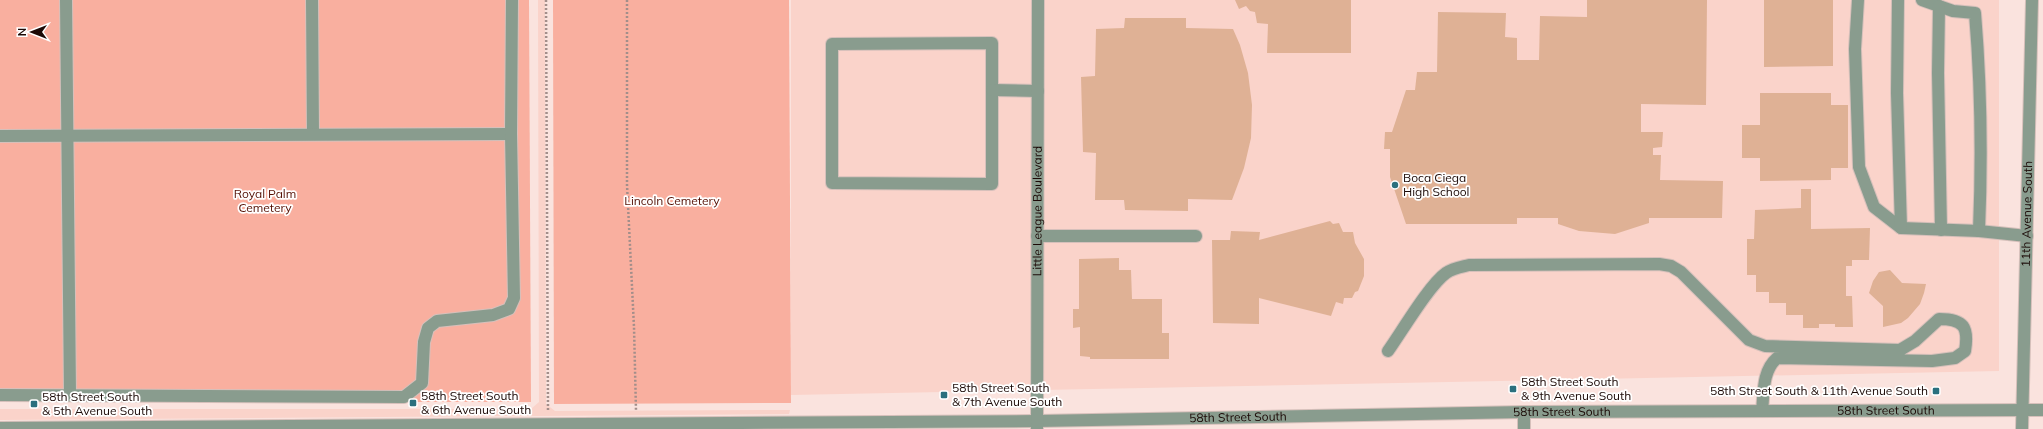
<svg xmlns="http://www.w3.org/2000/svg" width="2043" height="429" font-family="Mulish,sans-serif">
<rect width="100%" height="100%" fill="#fae3de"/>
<!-- built -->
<g fill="#fad3ca">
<polygon points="538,0 545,0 546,404 555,411 790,410 789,414 0,420 0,409 531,409 539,402"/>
<polygon points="791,0 1999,0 1999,371 791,395"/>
</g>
<!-- green -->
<g fill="#f9af9f">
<polygon points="0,0 529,0 531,402 0,402"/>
<polygon points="553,0 789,0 791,403 554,404"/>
</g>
<!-- building -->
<g fill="#dfb195">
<polygon points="1235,0 1351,0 1351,53 1267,53 1268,24 1257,23 1255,12 1250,11 1246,6 1239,9"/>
<polygon points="1587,0 1707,0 1706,105 1641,104 1641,132 1663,132 1662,147 1653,148 1653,155 1661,155 1660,180 1723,181 1722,218 1649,218 1649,223 1615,234 1579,231 1558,224 1558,218 1517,218 1517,224 1406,224 1390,177 1390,149 1384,149 1385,132 1392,132 1406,90 1415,90 1417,72 1437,72 1438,12 1506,13 1505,37 1517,38 1517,60 1539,60 1540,16 1587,17"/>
<polygon points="1764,0 1833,0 1833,66 1764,67"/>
<polygon points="1125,18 1186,18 1186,28 1233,29 1240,45 1248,73 1252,105 1251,138 1244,168 1232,200 1188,199 1188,211 1125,210 1124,200 1095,200 1096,153 1083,152 1081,77 1095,76 1096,29 1124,28"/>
<polygon points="1760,93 1831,93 1831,105 1848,105 1848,168 1831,168 1831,180 1760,181 1760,158 1742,158 1742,125 1760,125"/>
<polygon points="1801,189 1811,189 1811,229 1870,228 1869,260 1852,260 1852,266 1846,266 1846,296 1852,296 1853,327 1835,327 1835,324 1819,324 1819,328 1803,328 1803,315 1786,315 1786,303 1769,303 1769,292 1756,292 1756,275 1747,275 1747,239 1754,239 1755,210 1801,208"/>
<polygon points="1330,221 1333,224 1339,223 1343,232 1353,232 1355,243 1364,259 1364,276 1358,291 1355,292 1352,298 1344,298 1343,304 1336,302 1331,316 1259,298 1259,324 1213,323 1212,240 1230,240 1231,231 1260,232 1259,240"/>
<polygon points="1119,258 1119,270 1131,270 1132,299 1162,299 1162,333 1169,333 1169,359 1090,359 1090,357 1080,356 1080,327 1073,328 1073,309 1079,309 1079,259"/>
<polygon points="1890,270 1902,283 1926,284 1924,293 1920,304 1908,318 1901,323 1883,327 1883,306 1869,293 1873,281 1879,272"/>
</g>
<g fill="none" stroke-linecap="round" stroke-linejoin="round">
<defs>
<g id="minor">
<polyline points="66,0 70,395"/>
<polyline points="312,0 313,134"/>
<polyline points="1858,0 1855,49 1859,167 1874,207 1901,228 1979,231 2027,236"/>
<polyline points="1898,0 1897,93 1901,228"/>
<path d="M1922,0L1953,11L1975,13C1981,85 1982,159 1979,231"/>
<polyline points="1939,6 1938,73 1941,230"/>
<polygon points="992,43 992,184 832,183 832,44"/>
<polyline points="992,90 1038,91"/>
<polyline points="0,136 511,134"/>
<polyline points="1037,236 1196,236"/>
<path d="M1388,351C1401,333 1429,285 1446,273C1453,268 1461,267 1469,265L1659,264L1671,266L1681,272L1749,340L1765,346L1900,350L1915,341L1939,319C1964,319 1969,327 1965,351L1955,358L1932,361L1777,358C1762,371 1764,393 1762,411"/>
<polyline points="0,395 404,397 422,383 424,342 428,328 437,321 493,315 509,309 514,298 511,134 512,0"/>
<path id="s1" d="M0,428L1037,421L1524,412L2043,410"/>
<path id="s2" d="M1037,428L1038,0"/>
<polyline points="1524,429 1524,412"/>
<path id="s3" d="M2022,429L2032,0"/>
</g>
</defs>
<!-- minor casing -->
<use href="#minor" stroke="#d6c0bb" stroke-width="14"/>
<!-- path -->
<g stroke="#a38e8a" stroke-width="2.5" stroke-dasharray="2 2" stroke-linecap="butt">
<polyline points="546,0 548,410"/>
<polyline points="627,0 627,185 634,327 636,411"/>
</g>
<!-- minor -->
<use href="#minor" stroke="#899c8e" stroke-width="12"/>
</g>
<!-- markers -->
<g fill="#2a707e" stroke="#fff" stroke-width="1.5">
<circle cx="1395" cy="185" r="4"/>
<rect x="1509" y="385" width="8" height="8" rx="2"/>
<rect x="1932" y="387" width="8" height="8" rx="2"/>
<rect x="940" y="391" width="8" height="8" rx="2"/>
<rect x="409" y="399" width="8" height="8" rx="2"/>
<rect x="30" y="400" width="8" height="8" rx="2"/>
</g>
<g text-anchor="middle" stroke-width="3.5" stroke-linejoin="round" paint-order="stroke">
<!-- poi labels -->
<g font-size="12" fill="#1b0906" stroke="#fff" text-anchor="start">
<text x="1403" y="182">Boca Ciega<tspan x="1403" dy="14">High School</tspan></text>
<text x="1521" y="386">58th Street South<tspan x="1521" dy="14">&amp; 9th Avenue South</tspan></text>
<text x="952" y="392">58th Street South<tspan x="952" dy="14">&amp; 7th Avenue South</tspan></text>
<text x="1928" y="395" text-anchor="end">58th Street South &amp; 11th Avenue South</text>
<text x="421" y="400">58th Street South<tspan x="421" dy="14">&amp; 6th Avenue South</tspan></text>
<text x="42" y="401">58th Street South<tspan x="42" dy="14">&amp; 5th Avenue South</tspan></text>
</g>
<!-- park labels -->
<g font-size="12" fill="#551004" stroke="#fff">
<text x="265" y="198">Royal Palm<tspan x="265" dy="14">Cemetery</tspan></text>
<text x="672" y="205">Lincoln Cemetery</text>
</g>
<!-- street labels -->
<g font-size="12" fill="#1b0906" stroke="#fff">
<text dy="4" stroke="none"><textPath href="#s2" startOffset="217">Little League Boulevard</textPath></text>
<text dy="4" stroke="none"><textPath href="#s3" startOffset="215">11th Avenue South</textPath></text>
<text dy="4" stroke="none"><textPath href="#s1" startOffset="1886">58th Street South</textPath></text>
<text dy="4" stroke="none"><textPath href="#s1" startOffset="1562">58th Street South</textPath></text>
<text dy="4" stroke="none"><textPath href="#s1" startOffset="1238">58th Street South</textPath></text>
</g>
</g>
<!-- north arrow -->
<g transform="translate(32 32) rotate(270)" stroke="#ffffff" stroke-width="3" paint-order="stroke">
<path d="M0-3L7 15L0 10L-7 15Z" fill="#1b0906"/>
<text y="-6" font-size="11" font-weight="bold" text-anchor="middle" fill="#1b0906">N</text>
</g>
</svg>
